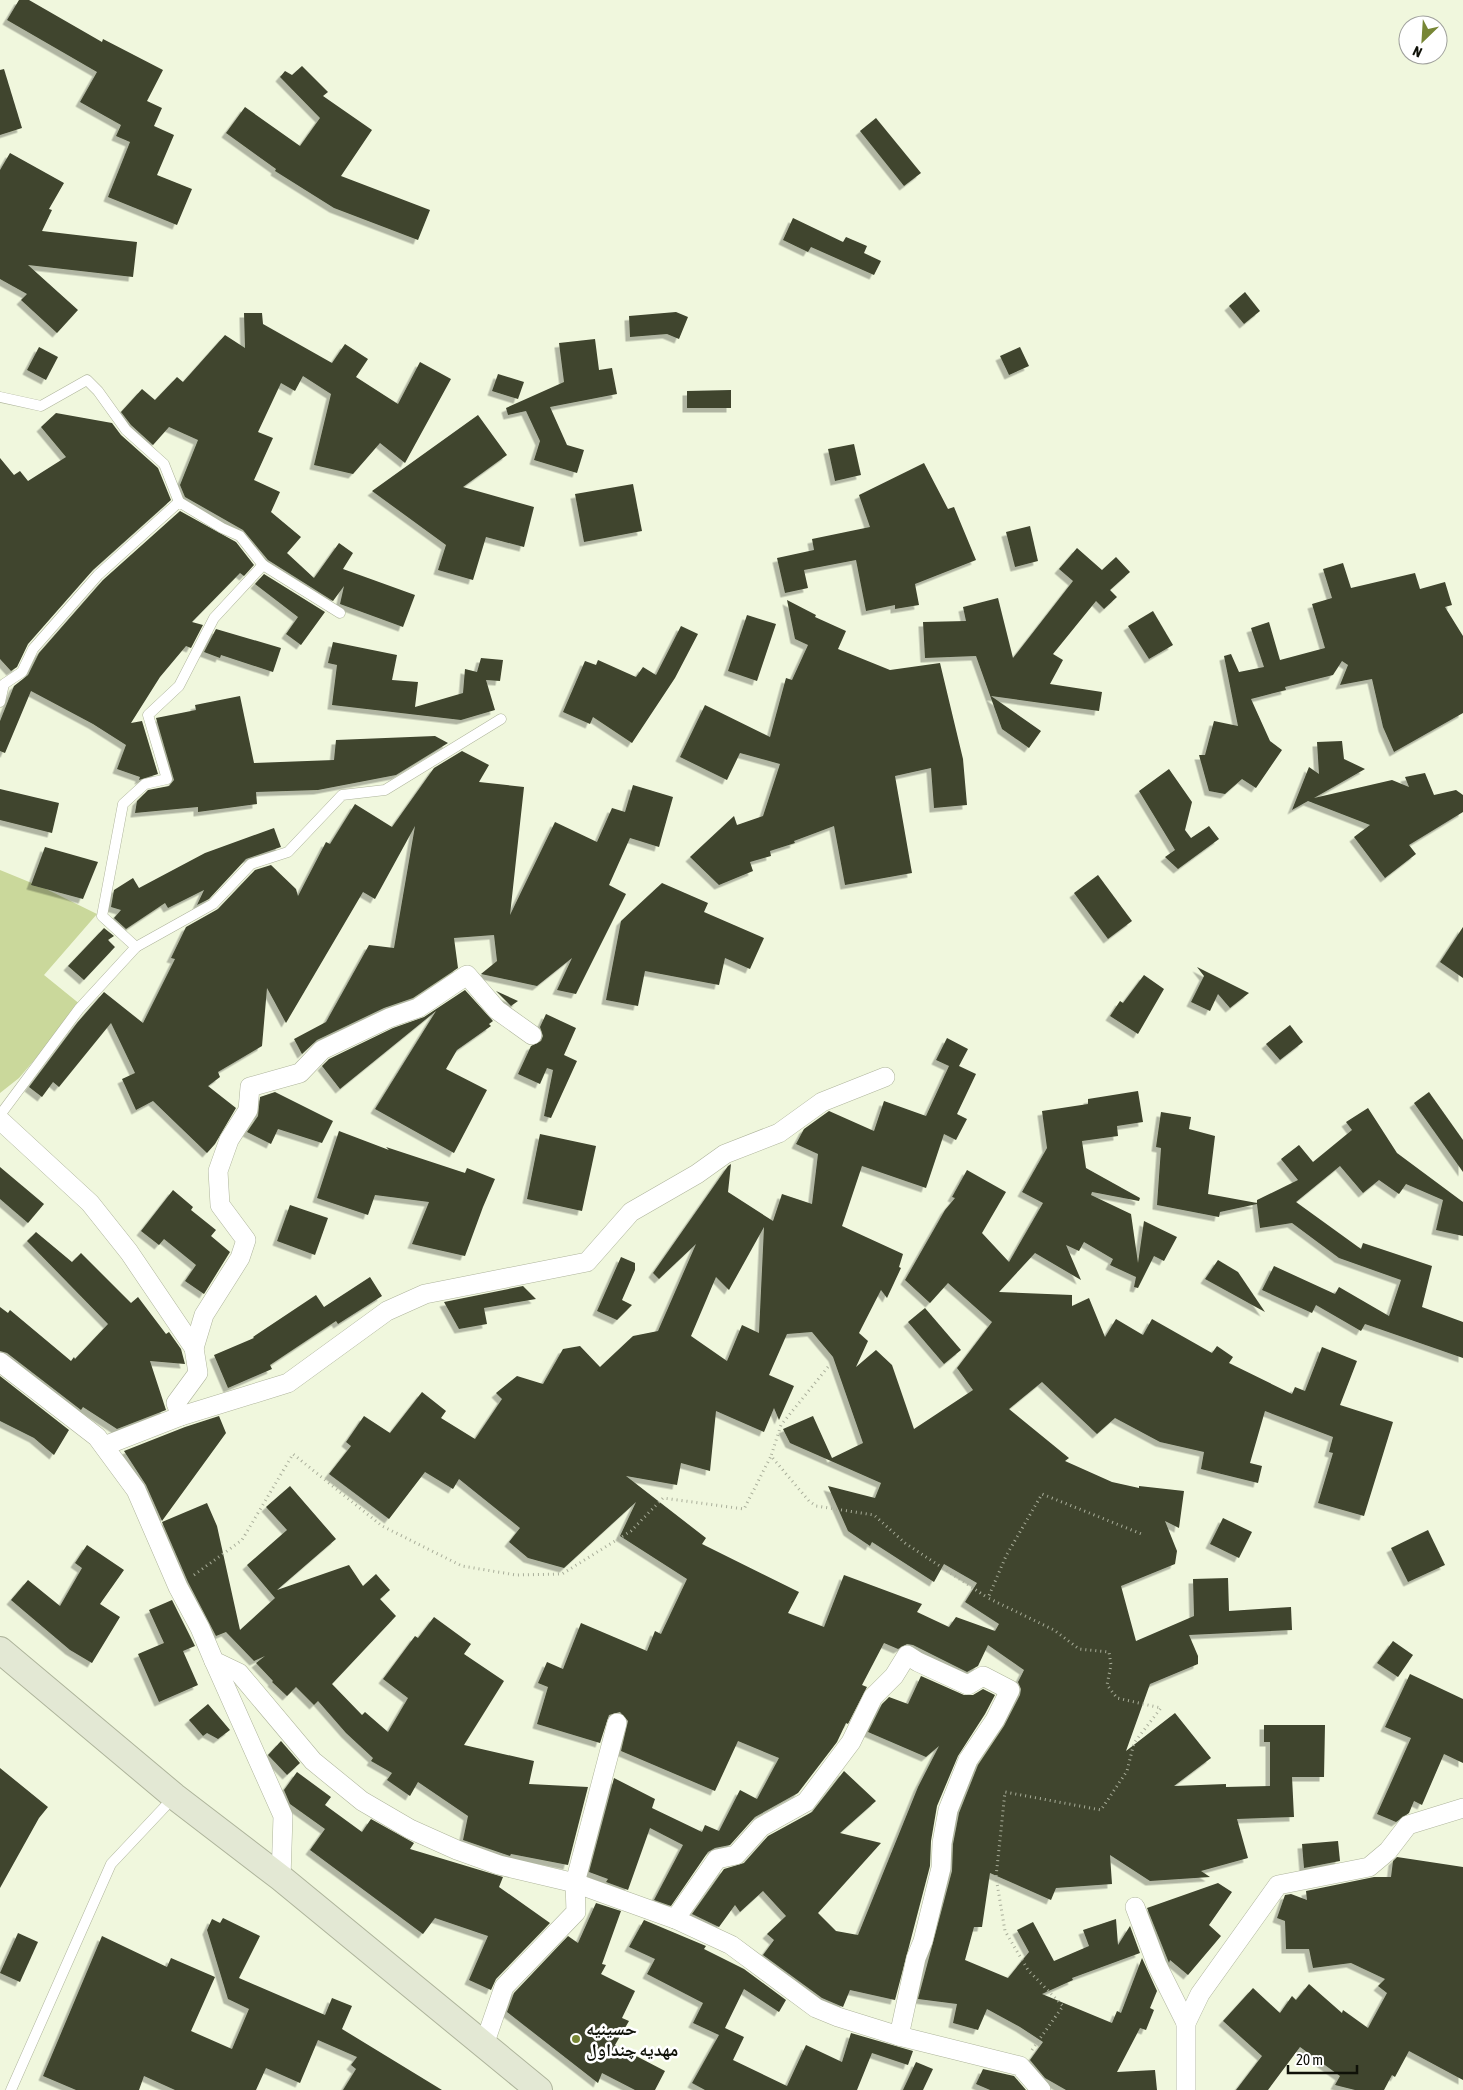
<svg xmlns="http://www.w3.org/2000/svg" width="1463" height="2090" font-family="'Asap Condensed','Noto Naskh Arabic',sans-serif">
<defs>
<filter id="shadow"><feDropShadow dx="-4.5" dy="4.5" stdDeviation="0" flood-color="#0004"/></filter>
</defs>
<rect width="100%" height="100%" fill="#f0f7dd"/>
<!-- green -->
<polygon fill="#cad89b" points="0,870 44,888 97,914 44,975 81,1005 19,1078 0,1093"/>
<!-- building -->
<g fill="#3f442e" fill-rule="evenodd" filter="url(#shadow)">
<polygon points="19,0 29,0 102,42 103,39 163,70 147,101 162,108 154,126 174,135 157,175 192,189 177,225 108,197 130,142 116,136 121,125 80,102 97,72 7,20"/>
<polygon points="302,66 328,92 323,96 372,130 341,176 430,210 418,240 334,208 275,171 276,169 226,133 245,107 300,146 320,118 280,77 285,71 292,75"/>
<polygon points="4,69 22,128 0,135 0,70"/>
<polygon points="876,118 921,173 904,186 860,131"/>
<polygon points="10,153 64,183 49,209 52,210 42,231 137,242 133,277 28,265 78,310 57,333 21,300 27,294 0,279 0,170"/>
<polygon points="793,218 843,242 846,237 867,246 864,253 881,261 874,275 811,247 808,252 783,240"/>
<polygon points="1245,292 1260,311 1244,324 1229,306"/>
<polygon points="676,312 688,317 679,339 667,334 630,337 629,316"/>
<polygon points="244,313 262,313 263,324 332,363 345,344 368,359 356,377 398,404 420,362 451,379 405,463 380,443 353,474 314,465 331,394 303,376 295,391 281,383 258,432 273,438 254,480 280,492 271,512 301,537 287,553 314,578 339,543 353,553 343,569 415,595 403,627 340,604 344,586 333,601 268,560 243,530 185,497 180,485 198,440 169,427 153,445 131,425 121,412 142,389 155,400 177,377 183,382 225,335 245,348"/>
<polygon points="595,339 599,370 612,368 617,394 550,407 567,445 584,450 577,473 534,460 540,441 526,411 508,415 506,408 564,382 559,343"/>
<polygon points="39,347 58,357 46,380 27,370"/>
<polygon points="1020,347 1029,366 1009,375 1000,356"/>
<polygon points="498,374 524,382 518,399 492,391"/>
<polygon points="731,390 731,408 687,408 687,391"/>
<polygon points="56,413 112,423 121,435 158,468 171,500 93,570 28,644 17,667 11,671 0,659 0,458 14,475 20,471 28,481 66,457 41,427"/>
<polygon points="478,415 507,455 463,487 534,507 524,547 486,537 473,580 438,570 446,545 372,491"/>
<polygon points="854,444 861,475 835,481 828,449"/>
<polygon points="924,463 948,509 954,507 976,560 915,584 919,605 895,609 895,605 866,611 856,560 804,570 808,588 785,593 777,558 814,550 812,539 870,527 859,495"/>
<polygon points="633,484 642,531 584,542 575,494"/>
<polygon points="180,511 236,542 254,565 244,576 240,573 192,622 203,625 191,648 186,646 160,677 131,723 142,721 158,774 139,780 140,777 117,769 126,745 93,724 31,691 5,753 0,751 0,721 14,686 28,675 39,653 103,580"/>
<polygon points="1030,526 1038,561 1015,567 1006,532"/>
<polygon points="1077,548 1102,570 1116,557 1130,572 1110,590 1117,597 1104,609 1096,601 1053,654 1063,660 1050,684 1102,692 1099,711 991,696 1041,731 1029,748 1002,729 976,656 925,658 923,622 966,621 963,607 998,598 1013,658 1073,581 1059,569"/>
<polygon points="1343,563 1351,588 1415,573 1420,589 1445,582 1452,605 1445,607 1463,636 1463,713 1394,752 1383,727 1372,679 1340,685 1348,665 1342,661 1333,675 1285,687 1286,690 1251,699 1270,741 1282,750 1256,788 1242,779 1225,794 1209,791 1199,755 1205,755 1214,721 1238,726 1224,656 1231,654 1239,672 1264,667 1251,628 1269,622 1280,660 1325,648 1312,604 1332,598 1323,569"/>
<polygon points="264,574 325,612 301,645 286,634 298,617 255,584"/>
<polygon points="787,600 816,615 815,617 846,631 838,649 890,670 940,663 963,759 967,805 934,808 931,768 895,776 912,873 845,885 834,826 794,841 795,843 770,851 771,856 750,862 753,871 719,885 690,857 734,816 737,825 763,816 780,764 740,753 727,780 680,757 705,705 770,737 786,678 792,680 808,645 795,639"/>
<polygon points="1153,611 1173,645 1149,659 1128,626"/>
<polygon points="747,615 776,624 757,681 728,671"/>
<polygon points="681,626 698,634 675,678 632,743 593,717 590,724 563,712 585,661 596,665 598,660 636,677 643,667 656,675"/>
<polygon points="216,629 281,648 273,672 221,655 220,658 204,652"/>
<polygon points="333,642 397,655 392,680 418,682 415,707 463,693 465,669 477,672 481,658 503,660 500,681 486,680 495,710 461,720 332,705 337,665 328,663"/>
<polygon points="240,696 254,763 334,760 336,740 435,736 448,743 396,775 318,790 256,792 257,804 198,812 198,807 135,813 137,801 148,790 169,786 174,780 156,718 196,710 195,705"/>
<polygon points="1342,741 1344,759 1365,769 1314,798 1392,780 1409,787 1405,777 1425,773 1434,795 1456,790 1463,795 1463,812 1409,845 1416,854 1385,878 1354,837 1370,825 1308,801 1292,810 1309,767 1319,774 1317,742"/>
<polygon points="462,751 489,765 479,782 524,787 510,915 555,822 597,842 612,808 625,812 633,785 673,797 659,847 630,838 609,885 626,894 576,994 557,990 572,958 537,986 481,974 497,961 494,935 454,938 458,968 413,998 384,1008 317,1040 302,1054 294,1039 326,1022 369,945 394,948 415,826 375,899 363,892 286,1023 267,988 262,1046 218,1072 220,1077 208,1086 236,1108 215,1144 207,1153 153,1101 136,1110 122,1079 135,1073 111,1023 59,1087 53,1082 42,1097 29,1087 77,1023 104,992 143,1023 175,959 171,958 186,927 218,909 255,870 271,865 296,889 298,896 326,842 330,844 355,804 392,827 434,768"/>
<polygon points="1169,769 1192,802 1185,830 1191,838 1209,826 1219,839 1178,869 1165,857 1175,850 1139,791"/>
<polygon points="0,789 59,803 52,833 0,820"/>
<polygon points="274,828 281,847 246,859 209,899 197,905 204,890 168,908 165,903 126,929 114,918 121,910 111,907 114,890 133,878 139,888 205,853"/>
<polygon points="45,847 98,862 83,899 31,885"/>
<polygon points="1098,875 1132,921 1108,939 1074,893"/>
<polygon points="662,883 708,903 704,912 764,938 750,969 725,958 719,985 645,971 638,1006 606,1000 621,921"/>
<polygon points="1463,927 1463,978 1440,962"/>
<polygon points="104,928 114,936 108,940 115,947 84,980 68,966"/>
<polygon points="1197,967 1249,993 1230,1008 1218,994 1210,1011 1191,1002 1204,976"/>
<polygon points="1144,975 1164,989 1138,1034 1110,1016 1120,1001 1123,1003"/>
<polygon points="465,990 493,1021 489,1024 491,1026 457,1050 446,1069 487,1090 454,1153 375,1109 436,1011 340,1089 322,1066 329,1059 393,1028 424,1017"/>
<polygon points="496,991 518,1001 511,1006"/>
<polygon points="546,1014 576,1028 564,1055 577,1061 551,1118 544,1116 553,1070 547,1068 540,1084 518,1074 531,1046 541,1041 543,1036 540,1027"/>
<polygon points="1290,1025 1303,1042 1280,1060 1266,1044"/>
<path d="M947,1038L968,1049L959,1066L976,1074L957,1114L967,1119L956,1140L944,1134L926,1188L862,1166L842,1226L903,1254L899,1267L901,1268L887,1298L881,1290L859,1333L868,1341L856,1367L876,1350L892,1365L914,1429L973,1390L957,1368L992,1322L948,1283L930,1303L905,1280L945,1210L955,1198L952,1197L967,1170L1006,1192L982,1233L1009,1262L1043,1203L1022,1192L1047,1148L1042,1111L1088,1104V1099L1138,1091L1143,1122L1117,1126L1118,1136L1082,1141L1086,1168L1140,1198L1139,1201L1092,1192L1091,1195L1131,1214L1138,1263L1144,1221L1177,1237L1164,1261L1154,1256L1138,1288L1134,1287L1136,1277L1110,1265L1113,1259L1084,1242L1079,1251L1066,1245L1081,1280L1035,1253L999,1292L1072,1295V1306L1089,1298L1105,1337L1116,1319L1143,1335L1152,1319L1212,1353L1217,1346L1233,1357L1229,1363L1292,1394L1295,1387L1305,1391L1322,1347L1357,1361L1340,1405L1393,1422L1364,1516L1318,1503L1333,1453L1329,1452L1333,1437L1265,1411L1250,1463L1262,1466L1258,1483L1201,1469L1204,1452L1160,1442L1115,1418L1097,1434L1042,1382L1009,1409L1069,1458L1065,1461L1112,1482L1139,1488V1486L1184,1491L1179,1528L1165,1521L1177,1551L1175,1564L1121,1586L1136,1641L1194,1616L1193,1579L1228,1578L1229,1611L1291,1607L1292,1630L1189,1635L1198,1656V1664L1150,1684L1126,1751L1175,1713L1211,1758L1174,1786L1226,1784V1787L1270,1786V1742H1264V1725H1325L1324,1777H1292L1294,1817L1237,1819L1248,1858L1201,1871L1210,1877L1150,1881L1110,1855L1112,1884L1056,1888L1051,1900L990,1873L982,1927H974L965,1960L1008,1978L1029,1952L1017,1930L1033,1922L1054,1961L1089,1946L1083,1930L1116,1919L1118,1945L1130,1926L1140,1953L1072,1978L1073,1980L1042,1994L1112,2023L1117,2011L1121,2013L1142,1958L1157,1991L1150,2008L1154,2010L1146,2030L1140,2028L1117,2072L1155,2070L1157,2090H1066L1045,2078L1030,2060L1043,2042L1020,2027L987,2009L978,2030L953,2023L957,2004L918,1999L952,1871L953,1844L959,1813L978,1765L1004,1726L1020,1695L1021,1689L1018,1682L1024,1670L988,1645L978,1666L967,1672L913,1645L907,1644L898,1649L884,1643L862,1685L867,1687L848,1724L846,1723L837,1742L798,1793L755,1817L730,1845L715,1848L708,1852L671,1906L654,1900L683,1845L650,1828L628,1890L606,1882L608,1879L589,1872L614,1778L655,1799L652,1808L702,1832L705,1825L719,1831L740,1790L757,1799L779,1758L738,1741L715,1791L621,1751L628,1721L620,1712L609,1715L600,1743L537,1724L548,1687L538,1683L547,1662L563,1669L581,1623L647,1651L655,1631L661,1634L687,1579L620,1536L636,1502L564,1568L528,1558L509,1542L520,1528L459,1479L453,1489L425,1472L389,1519L329,1474L351,1446L346,1442L364,1416L390,1433L422,1392L446,1411L441,1418L475,1439L502,1399L496,1393L517,1376L543,1384L563,1349L580,1346L600,1367L633,1336L658,1331L696,1244L659,1279L653,1273L728,1166L731,1164L728,1192L773,1221L782,1194L812,1204L818,1154L796,1144L804,1129L829,1111L874,1131L884,1101L926,1116L949,1066L936,1060ZM764,1227L759,1333L742,1325L727,1361L691,1336L716,1277L729,1290ZM812,1332L833,1357L863,1443L832,1458L813,1416L783,1429L790,1443L881,1483L875,1498L828,1486L848,1531L870,1546L872,1542L934,1582L944,1564L977,1583L965,1602L999,1624L995,1631L956,1617L949,1627L917,1612L922,1604L844,1575L824,1627L788,1613L799,1592L702,1544L706,1538L626,1476L677,1485L681,1463L710,1471L716,1411L764,1432L774,1408L779,1420L794,1386L769,1375L787,1334Z"/>
<polygon points="275,1092 333,1121 322,1143 278,1129 271,1144 247,1132 258,1116 260,1097"/>
<polygon points="1429,1092 1463,1140 1463,1172 1414,1103"/>
<polygon points="1368,1108 1397,1153 1463,1202 1463,1236 1436,1230 1443,1200 1406,1184 1399,1194 1379,1180 1363,1193 1340,1166 1296,1202 1361,1249 1363,1243 1432,1266 1422,1307 1463,1322 1463,1358 1365,1324 1361,1331 1316,1305 1312,1313 1262,1290 1274,1266 1335,1294 1339,1287 1389,1316 1401,1280 1339,1258 1292,1223 1260,1228 1257,1204 1220,1212 1219,1217 1157,1205 1161,1148 1156,1147 1161,1112 1191,1117 1189,1129 1215,1136 1208,1194 1257,1203 1257,1200 1298,1180 1281,1159 1299,1145 1313,1162 1352,1130 1346,1122"/>
<polygon points="339,1131 389,1150 386,1147 465,1173 467,1168 495,1179 483,1207 465,1256 412,1244 429,1202 375,1195 368,1215 317,1198"/>
<polygon points="540,1134 596,1146 582,1211 527,1199"/>
<polygon points="0,1167 44,1204 28,1223 0,1199"/>
<polygon points="173,1190 193,1207 191,1210 216,1230 211,1236 230,1252 204,1294 185,1281 196,1265 164,1239 159,1245 141,1231"/>
<polygon points="290,1205 328,1218 315,1255 277,1241"/>
<polygon points="36,1232 72,1262 81,1253 131,1303 138,1297 166,1334 169,1332 181,1349 185,1364 150,1361 166,1410 117,1429 83,1407 81,1410 7,1353 0,1351 0,1307 8,1313 10,1310 71,1361 74,1357 75,1359 108,1324 27,1241"/>
<polygon points="621,1257 635,1263 635,1270 622,1300 632,1305 617,1320 597,1311"/>
<polygon points="1218,1260 1238,1272 1265,1312 1205,1279"/>
<polygon points="370,1277 382,1296 338,1324 336,1321 270,1365 272,1369 228,1388 214,1355 254,1338 253,1337 316,1295 324,1307"/>
<polygon points="523,1286 536,1299 484,1308 487,1324 459,1329 444,1302"/>
<polygon points="925,1308 961,1350 944,1364 908,1322"/>
<polygon points="0,1376 69,1430 54,1455 34,1438 0,1421"/>
<polygon points="219,1416 226,1433 162,1521 146,1485 124,1451 185,1427"/>
<polygon points="290,1486 336,1539 277,1590 349,1565 363,1586 376,1574 390,1590 380,1599 396,1616 332,1684 362,1715 365,1712 388,1732 408,1698 383,1679 415,1636 418,1638 434,1617 471,1644 464,1654 504,1681 464,1745 534,1761 529,1784 588,1787 568,1865 511,1854 510,1856 463,1840 468,1816 418,1782 410,1796 387,1780 392,1773 371,1761 373,1758 346,1733 318,1701 314,1705 296,1687 287,1696 272,1682 273,1681 256,1663 265,1656 254,1661 226,1632 216,1636 188,1582 162,1522 207,1503 217,1526 240,1630 275,1598 247,1565 287,1530 266,1507"/>
<polygon points="1223,1518 1252,1532 1239,1558 1210,1544"/>
<polygon points="1428,1530 1445,1565 1408,1582 1391,1548"/>
<polygon points="87,1545 124,1570 100,1604 120,1617 92,1663 70,1650 11,1600 28,1580 60,1606 82,1568 75,1563"/>
<polygon points="172,1600 195,1646 183,1651 198,1685 159,1702 138,1654 164,1643 149,1610"/>
<polygon points="1393,1641 1413,1655 1398,1677 1377,1663"/>
<polygon points="1410,1674 1463,1699 1463,1763 1444,1754 1422,1805 1414,1801 1409,1813 1396,1822 1377,1814 1411,1738 1385,1727"/>
<polygon points="921,1676 964,1695 973,1695 983,1689 995,1695 985,1714 958,1756 937,1806 931,1841 930,1866 895,2000 850,1990 843,2007 822,1998 763,1955 774,1940 767,1934 786,1916 763,1891 740,1912 735,1905 719,1927 692,1914 724,1869 744,1863 768,1836 812,1812 844,1771 876,1801 840,1833 881,1843 818,1913 836,1931 858,1935 918,1787 939,1746 926,1757 868,1732 882,1704 889,1697 908,1704"/>
<polygon points="208,1704 230,1730 218,1739 207,1733 203,1736 189,1720"/>
<polygon points="281,1741 300,1763 287,1775 268,1755"/>
<polygon points="0,1768 48,1807 39,1818 0,1888"/>
<polygon points="297,1772 331,1797 325,1805 362,1832 371,1819 414,1843 410,1849 503,1877 499,1887 550,1923 496,1979 491,1990 469,1980 488,1936 435,1918 423,1934 310,1850 325,1829 290,1804 284,1790"/>
<polygon points="1338,1841 1340,1861 1304,1868 1302,1844"/>
<polygon points="1397,1857 1463,1867 1463,2080 1409,2051 1395,2077 1392,2075 1384,2090 1355,2090 1335,2085 1340,2076 1300,2047 1268,2090 1236,2090 1262,2056 1223,2021 1253,1988 1280,2013 1292,1996 1296,2000 1309,1984 1342,2013 1343,2010 1368,2028 1387,1993 1378,1986 1385,1979 1351,1963 1313,1968 1309,1949 1286,1949 1285,1921 1277,1918 1285,1895 1291,1894 1307,1900 1306,1891 1374,1877 1391,1877 1393,1861"/>
<polygon points="1218,1883 1232,1892 1209,1925 1221,1936 1188,1975 1170,1960 1169,1963 1147,1908"/>
<polygon points="596,1903 621,1911 602,1964 606,1965 601,1974 635,1991 622,2018 629,2021 615,2045 665,2071 655,2090 635,2090 602,2073 598,2083 507,2012 514,1993 568,1936 578,1943"/>
<polygon points="223,1918 260,1936 239,1978 325,2015 332,1998 352,2006 342,2029 442,2090 343,2090 356,2069 351,2065 357,2057 318,2040 300,2083 266,2068 256,2090 175,2090 144,2076 139,2090 76,2090 43,2076 102,1936 167,1967 171,1958 215,1977 191,2031 232,2049 249,2009 228,1999 207,1930 212,1919 220,1923"/>
<polygon points="644,1920 706,1946 704,1949 744,1969 786,2000 779,2012 744,1989 725,2028 744,2037 733,2060 787,2086 806,2045 842,2062 851,2033 913,2051 908,2065 872,2053 857,2090 705,2090 692,2083 719,2035 693,2023 703,2003 647,1974 655,1959 629,1947"/>
<polygon points="18,1933 38,1942 20,1982 0,1973"/>
<polygon points="916,2062 933,2069 923,2090 903,2090"/>
<polygon points="983,2069 1014,2076 1026,2090 990,2090 976,2084"/>
</g>
<g fill="none" stroke-linecap="round" stroke-linejoin="round">
<defs>
<g id="lane">
<polyline points="0,397 41,406 87,380 98,391 126,430 164,464 179,502"/>
<polyline points="0,702 4,684 22,672 33,649 98,575 179,502 222,528 240,536 263,565 340,613"/>
<polyline points="136,947 213,904 251,864 288,852 342,795 385,790 501,719"/>
<polyline points="0,1115 79,1009 136,947 102,916 123,804 145,784 167,779 148,715 179,686 214,618 263,565"/>
<polyline points="11,2090 111,1864 174,1797"/>
</g>
<g id="street">
<polyline points="0,1120 90,1203 129,1252 194,1348 198,1373 176,1403 181,1416"/>
<polyline points="194,1348 204,1315 240,1258 246,1240 220,1205 218,1171 229,1140 248,1110 250,1087 300,1073 322,1050 389,1018 418,1008 467,975 497,1010 532,1035"/>
<polyline points="0,1362 97,1437 136,1490 178,1587 200,1628 214,1661 239,1673 313,1761 362,1801 410,1829 457,1850 499,1865 575,1883 675,1919 731,1945 816,2008 838,2017 899,2036 1020,2066 1041,2090"/>
<polyline points="104,1446 181,1416 288,1383 387,1311 425,1294 587,1262 631,1212 697,1174 725,1154 779,1133 822,1102 885,1077"/>
<polyline points="214,1661 283,1816 281,1878"/>
<polyline points="1135,1907 1157,1965 1186,2023"/>
<polyline points="675,1919 717,1859 736,1855 761,1827 806,1802 851,1742 873,1697 894,1676 907,1655 918,1662 968,1685 983,1676 1010,1690 995,1720 968,1760 948,1810 942,1843 941,1868 923,1941 916,1958 899,2036"/>
<polyline points="484,2045 504,1987 576,1912 575,1883 617,1723"/>
<polyline points="1186,2090 1186,2023 1200,1994 1278,1885 1369,1867 1388,1851 1408,1825 1463,1808"/>
</g>
<polyline id="secondary" points="0,1650 174,1796 281,1878 539,2090"/>
</defs>
<!-- lane casing -->
<use href="#lane" stroke="#aeb49b" stroke-width="11"/>
<!-- street casing -->
<use href="#street" stroke="#aeb49b" stroke-width="20"/>
<!-- secondary casing -->
<use href="#secondary" stroke="#aeb49b" stroke-width="28"/>
<!-- path -->
<g stroke="#a9ae9a" stroke-width="3" stroke-dasharray="1 4" stroke-linecap="butt">
<polyline points="828,1367 781,1425 771,1456 809,1501 816,1506 874,1515 905,1543 988,1598"/>
<polyline points="194,1575 242,1540 293,1454 382,1526 462,1566 516,1575 562,1574 631,1531 663,1498 744,1509 771,1456"/>
<polyline points="1032,2050 1063,2006 1028,1970 1005,1931 996,1877 1005,1792 1101,1810 1127,1771 1134,1743 1161,1708 1117,1698 1107,1685 1111,1665 1109,1652 1079,1649 1054,1630 988,1598 1006,1556 1042,1494 1144,1535"/>
</g>
<!-- lane -->
<use href="#lane" stroke="#fff" stroke-width="10"/>
<!-- street -->
<use href="#street" stroke="#fff" stroke-width="19"/>
<!-- secondary -->
<use href="#secondary" stroke="#e3e8d4" stroke-width="26"/>
</g>
<!-- markers -->
<circle fill="#778635" stroke="#fff" stroke-width="2" cx="576" cy="2039" r="5"/>
<g text-anchor="middle" stroke-width="5" stroke-linejoin="round" paint-order="stroke">
<!-- poi labels -->
<g font-size="18" font-weight="bold" fill="#0f1108" stroke="#fff" text-anchor="start">
<text x="586" y="2035">حسینیه<tspan x="586" dy="21">مهدیه چنداول</tspan></text>
</g>
</g>
<!-- north arrow -->
<g transform="translate(1423 40) rotate(205)"><circle r="24" fill="#ffffff" stroke="#9fa09c"/>
<path d="M0-4L9 19L0 12L-9 19Z" fill="#778635"/>
<text y="-8" font-size="14" font-weight="bold" text-anchor="middle" fill="#0f1108">N</text>
</g>
<!-- scale -->
<path d="M1288 2065v8h69v-8" fill="none" stroke="#0f1108" stroke-width="2.5"/>
<text x="1296" y="2065" font-size="15" fill="#0f1108" stroke="#ffffff" stroke-width="4" paint-order="stroke">20 m</text>
</svg>
